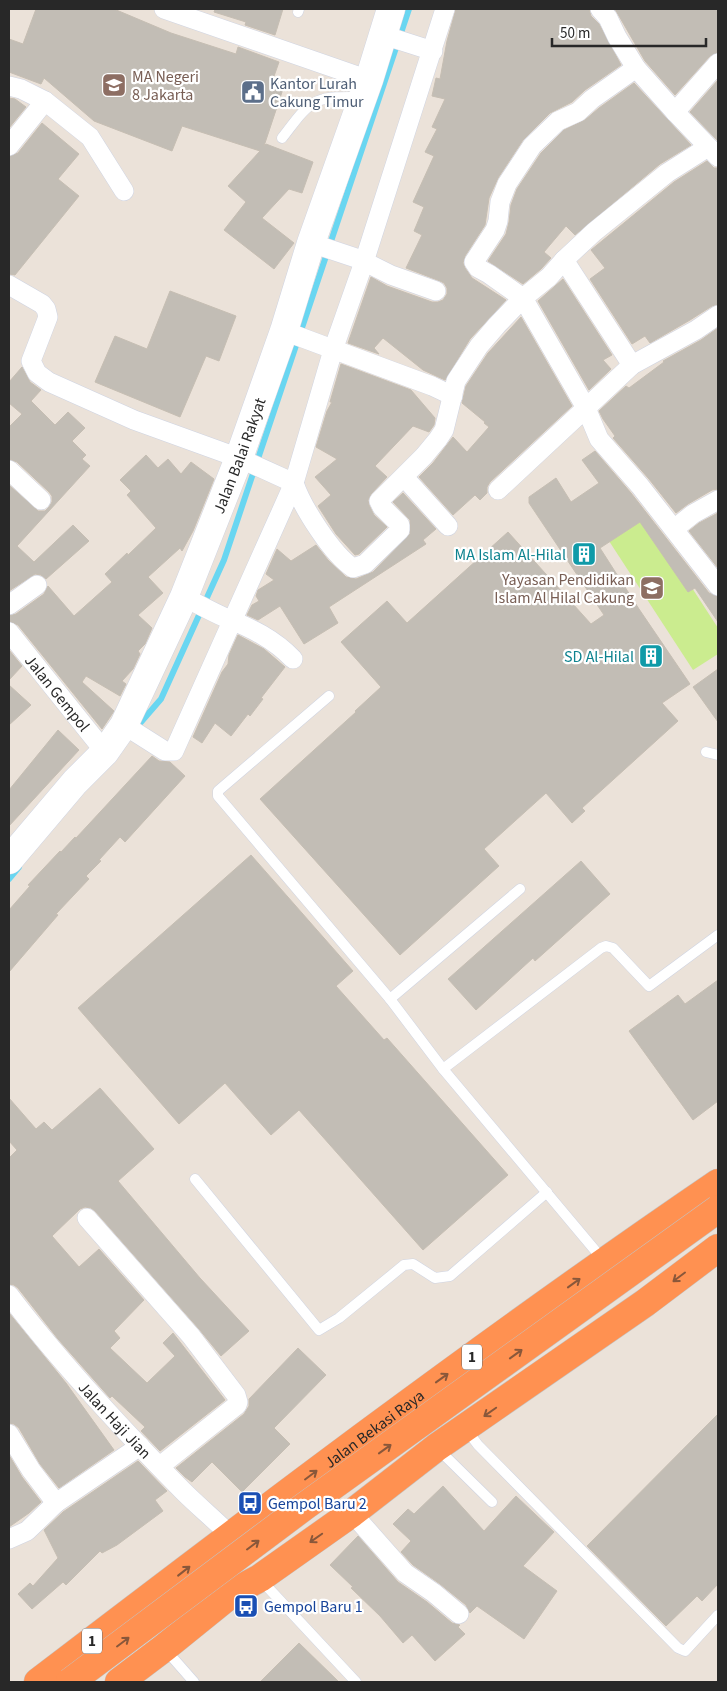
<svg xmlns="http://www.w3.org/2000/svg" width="727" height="1691" font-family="'Source Sans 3',sans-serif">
<rect width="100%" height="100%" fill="#ebe2d9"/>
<!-- pitch -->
<polygon fill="#cbec8f" points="646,517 718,628 718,654 693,670 609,541"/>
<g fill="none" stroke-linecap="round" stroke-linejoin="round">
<!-- stream -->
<g stroke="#69d6f1" stroke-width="6">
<polyline points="135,729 161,699 224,560 409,9"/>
<polyline points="9,879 19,867"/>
</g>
</g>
<!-- building -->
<g fill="#c2bdb5" stroke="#c6beb3">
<polygon points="36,9 114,9 171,33 236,54 238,47 279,62 273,79 285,83 264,146 266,144 313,162 302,193 289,189 262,218 294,243 274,269 224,230 246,202 228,186 260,151 182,126 172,151 94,121 44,78 41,84 9,72 9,39 23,44"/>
<polygon points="215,9 283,9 275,35 245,25 246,22 214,12"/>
<polygon points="456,9 589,9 591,16 599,24 621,65 585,90 572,102 550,113 523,140 498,178 489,198 485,225 465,256 463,263 465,268 472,278 506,300 470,339 445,380 423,370 383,338 374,348 379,354 348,343 371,277 387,286 432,302 438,302 443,300 447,294 447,288 444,283 440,281 406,268 422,235 414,231 424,207 413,202 434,156 425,152 437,129 432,127 445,99 432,96 436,78 440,79 447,41"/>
<polygon points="615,9 718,9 718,52 710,56 675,95 645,61"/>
<polygon points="718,80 718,141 690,112"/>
<polygon points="634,83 691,145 660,164 575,235 566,226 544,252 551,258 541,269 523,284 488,261 506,234 509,222 511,205 517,189 541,153 564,130 585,120 599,108"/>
<polygon points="9,98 15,99 26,107 9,128"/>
<polygon points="42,123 79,154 58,179 79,196 15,275 9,274 9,157 18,153"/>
<polygon points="707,161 714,168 718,168 718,304 712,306 690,320 650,343 645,336 632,344 590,279 605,268 591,250 674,182"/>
<polygon points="563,279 612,355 603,360 611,369 589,390 538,301"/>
<polygon points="170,291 236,316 219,361 206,356 180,417 95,382 115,336 147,349"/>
<polygon points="521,317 572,406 490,482 487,487 487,493 480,500 475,495 453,515 419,477 433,463 453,437 467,452 489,427 484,423 485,422 462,403 466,386 488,353"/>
<polygon points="718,328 718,489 712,490 688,504 676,513 649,479 613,438 615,436 603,419 599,411 626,386 629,388 664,362 663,361 701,340"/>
<polygon points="341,364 411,390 435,418 434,425 429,432 413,426 375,466 387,477 371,494 368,500 369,505 374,515 387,527 359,554 355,555 336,534 318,506 331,495 315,477 337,459 316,447 327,411 332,402 330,402"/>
<polygon points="22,367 30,382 41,390 31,401 55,425 68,412 85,428 72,441 86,455 82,459 90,466 17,546 34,562 73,525 89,541 46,579 41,575 35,574 9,591 9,485 38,511 45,511 49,507 52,502 52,496 49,492 17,462 9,459 9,427 22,414 9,403 9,382"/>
<polygon points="595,451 631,493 709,593 718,597 718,622 695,588 688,592 640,522 600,548 639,609 690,684 662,703 678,721 582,808 585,811 572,823 546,793 484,849 499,866 400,955 260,799 356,712 355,711 381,687 341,642 387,601 407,623 508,532 591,624 604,615 529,503 529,497 556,478 571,502 599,483 582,460"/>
<polygon points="146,455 158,468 168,459 181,474 191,462 214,479 193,531 182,551 180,548 148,577 163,593 138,615 152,628 145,644 138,651 140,654 133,669 122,681 126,684 120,696 86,676 82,682 114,711 102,729 18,625 9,621 9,616 16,614 44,594 48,586 74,616 112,582 105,574 127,553 128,555 156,528 127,495 131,491 120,480"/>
<polygon points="403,493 436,529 423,540 426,544 329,607 338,623 304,644 280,606 258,620 247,615 252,605 259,601 256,596 258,590 274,580 266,574 277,549 291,561 316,545 328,560 346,577 356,579 373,572 410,534 410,520 393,502"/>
<polygon points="718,513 718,568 689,531 699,523"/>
<polygon points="238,635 264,649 285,667 261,698 263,699 250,716 248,714 231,736 215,723 202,743 193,737 222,672 228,664 229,655"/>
<polygon points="9,650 22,666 9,680"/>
<polygon points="718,669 718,722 693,687"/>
<polygon points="9,685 31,705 9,725"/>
<polygon points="58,730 79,750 9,826 9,790"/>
<polygon points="152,756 159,761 170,762 185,776 125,842 120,837 99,860 101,861 86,876 89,879 56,914 58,915 9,972 9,910 30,886 28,885 60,851 61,852 75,837 76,838"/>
<polygon points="251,855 353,971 336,986 384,1040 387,1038 508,1175 423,1250 299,1110 271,1135 225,1083 179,1124 78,1008"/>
<polygon points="581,861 610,894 535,961 533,958 476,1010 448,979"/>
<polygon points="718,980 718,1101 693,1120 629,1031 678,995 685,1004"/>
<polygon points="100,1088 154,1149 118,1181 200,1278 249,1331 221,1356 199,1329 95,1211 91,1208 85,1207 80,1209 52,1236 79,1267 99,1249 144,1300 114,1331 120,1338 110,1348 147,1383 175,1356 163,1343 173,1333 225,1400 160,1451 141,1431 145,1427 112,1396 110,1398 58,1339 18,1288 14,1285 9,1284 9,1158 17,1150 9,1141 9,1098 36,1129 44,1122 52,1130"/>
<polygon points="9,1313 66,1383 114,1450 59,1488 40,1464 19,1428 14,1424 9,1423"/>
<polygon points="298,1348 326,1375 274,1428 290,1444 242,1492 212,1462 192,1482 185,1477 176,1468 244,1414 249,1406 249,1399"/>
<polygon points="718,1414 718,1584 702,1601 697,1596 666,1626 587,1546"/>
<polygon points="9,1455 22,1477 41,1502 29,1513 9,1527"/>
<polygon points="138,1461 167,1491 155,1500 163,1511 117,1545 102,1553 100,1551 66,1585 63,1582 32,1609 18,1594 30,1583 33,1586 58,1558 44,1530 63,1512"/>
<polygon points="443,1486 484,1531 516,1496 554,1532 523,1566 557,1591 524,1639 477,1606 470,1613 466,1605 440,1584 413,1565 401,1552 411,1541 393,1524 408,1509 414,1514"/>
<polygon points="358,1536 398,1582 427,1602 452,1623 460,1625 458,1627 465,1634 435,1661 412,1635 403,1643 380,1616 351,1588 353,1587 330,1565"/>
<polygon points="299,1643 339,1682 260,1682"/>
</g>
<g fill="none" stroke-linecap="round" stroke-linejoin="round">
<defs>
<g id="lane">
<polyline points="298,12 299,9"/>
<path d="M282,138C292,126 303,107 318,101C329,96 349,97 362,97"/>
<polyline points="329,696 218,791 218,796 390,999 443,1069 604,1261"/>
<polyline points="706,752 718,755"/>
<polyline points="390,999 520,889"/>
<polyline points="443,1069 601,948 606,946 613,948 649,986 718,935"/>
<polyline points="195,1179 319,1330 339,1318 404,1265 413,1264 435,1278 450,1276 547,1192"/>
<polyline points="466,1429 478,1445 678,1648 685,1651 718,1615"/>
<polyline points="437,1448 492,1502"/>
<polyline points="260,1579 356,1682"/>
<polyline points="165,1649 194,1682"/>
</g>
<g id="street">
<polyline points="164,9 369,80"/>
<polyline points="600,9 608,18 617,37 636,68 675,112 718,157"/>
<polyline points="383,35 433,51"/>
<polyline points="636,68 592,99 578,112 558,121 532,146 507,184 500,202 498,221 495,230 474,262 478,268 489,274 523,298 586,408 632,365 696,330 718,315"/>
<polyline points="9,86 21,89 45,101 90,137 124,191"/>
<polyline points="675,112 718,63"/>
<polyline points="9,146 45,101"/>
<polyline points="311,243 359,259 391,275 436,291"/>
<polyline points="564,260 632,365"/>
<path d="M9,285L42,304L46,309L48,317L31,361L37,373L49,382L134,420L239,458L294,483C302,507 332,554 353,568L365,564L400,530V525L382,507L379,501L424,456L438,439L444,430L456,381L479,346L497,325L523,298L549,277L564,260L594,232L667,173L708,147"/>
<polyline points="284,331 432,386 453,396"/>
<polyline points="9,470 41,500"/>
<polyline points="404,477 448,526"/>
<polyline points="498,490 586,408 599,439 640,486 718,586"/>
<polyline points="674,529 693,514 718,500"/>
<path d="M184,597C198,604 212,612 226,618C251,628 274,639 293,659"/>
<polyline points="9,605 37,585"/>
<path id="s1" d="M9,632L105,752"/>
<polyline points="124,725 165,751 174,751 294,483 333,350 364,262 445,9"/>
<polyline points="87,1218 191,1336 236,1395 238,1402 237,1405 160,1466"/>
<path id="s2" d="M9,1295C61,1364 122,1429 183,1491C198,1506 215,1520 230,1535"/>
<polyline points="9,1434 31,1470 56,1503"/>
<polyline points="352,1513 405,1573 434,1593 459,1614"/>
<polyline points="9,1539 27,1531 56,1503 140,1446"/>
</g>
<g id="secondary">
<path id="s3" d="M9,860L75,782L105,752L124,725L184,597L239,458L284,331L311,243L369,80L391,9"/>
</g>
<g id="highway">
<path id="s4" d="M38,1682C262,1511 486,1341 718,1183"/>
<polyline points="119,1682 164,1648 232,1593 260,1578 352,1513 437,1447 645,1303 718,1248"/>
</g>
</defs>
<!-- lane casing -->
<use href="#lane" stroke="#cfd4e2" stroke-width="11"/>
<!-- street casing -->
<use href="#street" stroke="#cfd4e2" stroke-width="20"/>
<!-- secondary casing -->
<use href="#secondary" stroke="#cfd4e2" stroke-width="29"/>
<!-- highway casing -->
<use href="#highway" stroke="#c3c3c3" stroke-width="29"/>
<!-- lane -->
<use href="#lane" stroke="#fff" stroke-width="10"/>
<!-- street -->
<use href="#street" stroke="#fff" stroke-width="19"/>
<!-- secondary -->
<use href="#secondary" stroke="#fff" stroke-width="28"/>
<!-- highway -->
<use href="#highway" stroke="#ff9151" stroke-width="28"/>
<defs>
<polyline id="highway-bridge" points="70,1682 305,1506 718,1209"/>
</defs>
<!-- highway-bridge casing -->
<use href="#highway-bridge" stroke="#c3c3c3" stroke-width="29" stroke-linecap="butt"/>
<!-- highway-bridge -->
<use href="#highway-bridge" stroke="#ff9151" stroke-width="28"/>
</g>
<!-- one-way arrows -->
<defs><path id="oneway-shaft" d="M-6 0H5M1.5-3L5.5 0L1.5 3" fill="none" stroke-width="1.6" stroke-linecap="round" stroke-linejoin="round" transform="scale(1.25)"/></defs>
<g stroke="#89573a">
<use href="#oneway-shaft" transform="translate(679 1277) rotate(143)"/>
<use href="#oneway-shaft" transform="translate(574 1283) rotate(-36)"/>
<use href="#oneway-shaft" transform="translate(516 1354) rotate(-36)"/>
<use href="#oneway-shaft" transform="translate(442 1378) rotate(-36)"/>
<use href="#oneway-shaft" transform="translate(490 1412) rotate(145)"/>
<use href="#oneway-shaft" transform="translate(385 1449) rotate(-36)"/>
<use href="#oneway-shaft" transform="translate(311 1475) rotate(-37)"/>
<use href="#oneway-shaft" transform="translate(316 1538) rotate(145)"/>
<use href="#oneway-shaft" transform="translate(253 1545) rotate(-37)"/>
<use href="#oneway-shaft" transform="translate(184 1571) rotate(-38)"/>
<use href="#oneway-shaft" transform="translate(123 1642) rotate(-37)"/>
</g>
<!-- icons -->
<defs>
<symbol id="school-square" viewBox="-11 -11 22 22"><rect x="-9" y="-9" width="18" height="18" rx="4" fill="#8d6e63" stroke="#fff"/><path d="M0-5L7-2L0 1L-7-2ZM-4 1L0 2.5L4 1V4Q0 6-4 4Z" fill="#fff"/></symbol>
<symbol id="civic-square" viewBox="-11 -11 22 22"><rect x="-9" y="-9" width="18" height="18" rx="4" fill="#5c6f8a" stroke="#fff"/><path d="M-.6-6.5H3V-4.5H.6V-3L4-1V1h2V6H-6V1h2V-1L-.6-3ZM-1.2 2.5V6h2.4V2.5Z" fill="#fff"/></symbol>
<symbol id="building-square" viewBox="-11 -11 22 22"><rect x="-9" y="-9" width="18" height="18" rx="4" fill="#0f9aa8" stroke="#fff"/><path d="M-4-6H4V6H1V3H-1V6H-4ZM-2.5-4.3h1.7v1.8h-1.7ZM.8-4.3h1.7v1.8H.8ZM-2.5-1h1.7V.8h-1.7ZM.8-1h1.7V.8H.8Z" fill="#fff"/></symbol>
<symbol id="bus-square" viewBox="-11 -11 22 22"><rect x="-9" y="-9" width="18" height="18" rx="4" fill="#1a4fb4" stroke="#fff"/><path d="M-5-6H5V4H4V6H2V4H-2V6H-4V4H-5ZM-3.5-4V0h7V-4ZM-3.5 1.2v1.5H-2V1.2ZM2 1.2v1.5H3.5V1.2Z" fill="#fff"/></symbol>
</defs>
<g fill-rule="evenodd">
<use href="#school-square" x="100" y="71" width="28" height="28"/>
<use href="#civic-square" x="239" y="78" width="28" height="28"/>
<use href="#building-square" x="570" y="540" width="28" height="28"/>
<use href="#school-square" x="638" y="574" width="28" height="28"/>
<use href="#building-square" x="637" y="642" width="28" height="28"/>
<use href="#bus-square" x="236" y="1489" width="28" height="28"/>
<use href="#bus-square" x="232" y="1592" width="28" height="28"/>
</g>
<g text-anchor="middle" stroke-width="4.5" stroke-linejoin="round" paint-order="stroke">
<!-- shield labels -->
<g fill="#fff" stroke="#686868" stroke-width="1">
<rect x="462" y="1344.5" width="20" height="25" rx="4"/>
<rect x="82" y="1628.5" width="20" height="25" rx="4"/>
</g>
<g font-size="15" font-weight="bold" fill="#282828">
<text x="472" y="1362">1</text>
<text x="92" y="1646">1</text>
</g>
<!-- education labels -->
<g font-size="16" fill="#785e54" stroke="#fff" text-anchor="start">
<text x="132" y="82">MA Negeri<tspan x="132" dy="18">8 Jakarta</tspan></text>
<text x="634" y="585" text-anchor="end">Yayasan Pendidikan<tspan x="634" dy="18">Islam Al Hilal Cakung</tspan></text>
</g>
<!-- service labels -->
<g font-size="16" fill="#4e5e75" stroke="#fff" text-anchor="start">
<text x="270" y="89">Kantor Lurah<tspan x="270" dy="18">Cakung Timur</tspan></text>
</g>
<!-- street labels -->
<g font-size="16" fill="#282828" stroke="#fff">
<text dy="6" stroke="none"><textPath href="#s3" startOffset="471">Jalan Balai Rakyat</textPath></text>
<text dy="6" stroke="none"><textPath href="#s1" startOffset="78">Jalan Gempol</textPath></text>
<text dy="6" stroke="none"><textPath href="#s2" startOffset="164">Jalan Haji Jian</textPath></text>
<text dy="6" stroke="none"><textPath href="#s4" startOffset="421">Jalan Bekasi Raya</textPath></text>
</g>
<!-- culture labels -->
<g font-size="16" fill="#0d838f" stroke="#fff" text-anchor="end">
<text x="566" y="560">MA Islam Al-Hilal</text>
<text x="634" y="662">SD Al-Hilal</text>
</g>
<!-- transit labels -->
<g font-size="16" fill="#164399" stroke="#fff" text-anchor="start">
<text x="268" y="1509">Gempol Baru 2</text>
<text x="264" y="1612">Gempol Baru 1</text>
</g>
</g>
<!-- border -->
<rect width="727" height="1691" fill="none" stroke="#282828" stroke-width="20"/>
<!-- scale -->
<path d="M552 38v8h154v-8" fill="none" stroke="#282828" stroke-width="2.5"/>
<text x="560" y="38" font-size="15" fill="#282828" stroke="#ffffff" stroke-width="4" paint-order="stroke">50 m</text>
</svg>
